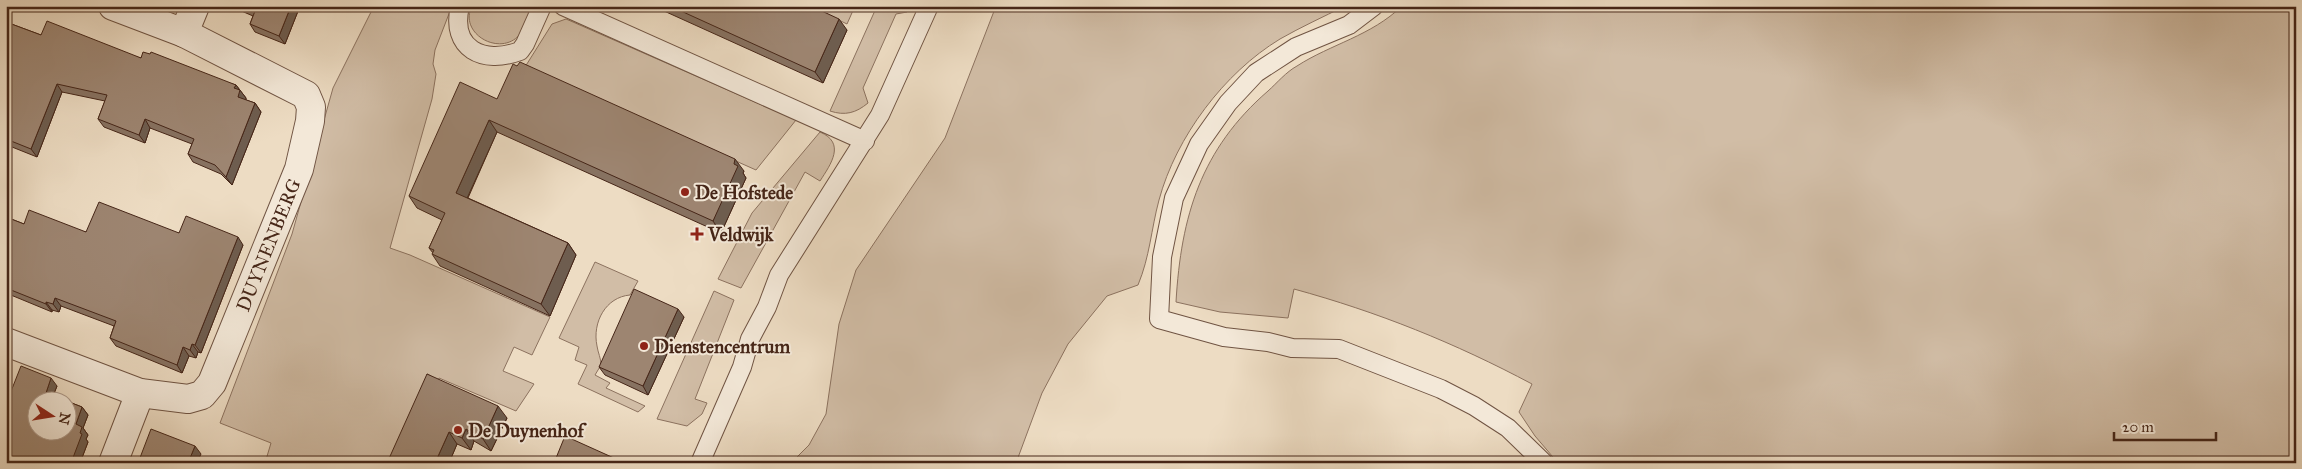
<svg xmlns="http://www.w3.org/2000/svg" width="2302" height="469" font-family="'IM FELL Great Primer',serif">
<rect width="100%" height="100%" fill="#eddcc3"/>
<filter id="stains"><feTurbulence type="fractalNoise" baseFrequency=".004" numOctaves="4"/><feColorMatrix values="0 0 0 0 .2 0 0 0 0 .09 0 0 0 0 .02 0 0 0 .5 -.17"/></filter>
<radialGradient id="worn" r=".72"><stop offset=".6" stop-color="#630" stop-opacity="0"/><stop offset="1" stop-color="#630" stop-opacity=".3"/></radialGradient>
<!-- green -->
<g fill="#d1bda6" stroke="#8c725f">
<polygon points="374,6 452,6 435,50 433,64 436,74 432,99 390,248 410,255 550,317 532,355 514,347 503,371 534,384 516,411 439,378 401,463 265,463 271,443 220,423 292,234 333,88"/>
<path d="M472,6H525L529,13C520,68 455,39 472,6Z"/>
<polygon points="809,6 855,6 847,24"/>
<path d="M877,6H909L907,12L896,14L863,88L868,103C856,113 845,116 830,111Z"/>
<path d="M996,6H1345C1323,17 1301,27 1280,39C1224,73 1176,137 1159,200C1151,230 1150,256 1138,285L1107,296L1068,344L1042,393L1016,463H791L809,445L826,414L839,324L856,270L945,138Z"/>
<path d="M1402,6H2296V463H1558L1535,436L1519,412L1532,384C1455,343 1378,312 1294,289L1288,318L1220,312L1176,302C1181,216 1201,149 1268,91C1277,83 1286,72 1297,66C1331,44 1371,36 1402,6Z"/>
<polygon points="566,19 573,22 796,120 756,170 525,67 552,24"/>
<path d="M820,132C846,143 831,164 820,181L805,172L741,288L718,279L752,213Z"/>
<path d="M595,262L638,281L630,295C606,297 592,322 597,346C598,353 601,358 601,365L595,375L610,383L606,388L645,406L638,412L578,384L587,365L575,360L579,347L559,338Z"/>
<polygon points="714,291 734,300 695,399 707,403 702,414 687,426 657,419"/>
</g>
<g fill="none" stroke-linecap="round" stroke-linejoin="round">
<defs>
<g id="lane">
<path d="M460,6C450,49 483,65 520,51L525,44L542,6"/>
<polyline points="563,6 865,141"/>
<polyline points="1374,6 1349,25 1296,47 1256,73 1228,103 1199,144 1174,198 1162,257 1159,319 1224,337 1268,342 1292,348 1339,349 1441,389 1474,406 1508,428 1544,463"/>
<polyline points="700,463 742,367 750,339 767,307 779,275 880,115 929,6"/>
</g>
<g id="street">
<polyline points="184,33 195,6"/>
<polyline points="6,342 140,393 188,399 202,395 212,383 299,169 310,121 311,107 306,95 184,33 113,6"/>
<polyline points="113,463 140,393"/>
</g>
</defs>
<!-- lane casing -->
<use href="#lane" stroke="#705443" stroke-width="20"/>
<!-- street casing -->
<use href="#street" stroke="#705443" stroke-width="30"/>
<!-- lane -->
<use href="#lane" stroke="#f3e8d8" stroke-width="18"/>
<!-- street -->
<use href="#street" stroke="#f3e8d8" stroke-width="28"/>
</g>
<!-- wall -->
<g fill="#877261" stroke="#462618">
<polygon points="230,6 300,6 285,44 255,32 250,24 253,16"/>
<polygon points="653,6 811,6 847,30 823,83"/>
<polygon points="6,22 41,35 141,58 236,85 246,98 246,100 255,103 261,112 232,185 221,174 193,162 188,154 192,144 150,128 145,143 104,127 98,119 105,101 62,92 37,157 7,145"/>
<polygon points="497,99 744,171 743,173 746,178 721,233 497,132 468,198 568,243 576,255 550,316 440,266 432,254 433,253 429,248 442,220 417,208 409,196"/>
<polygon points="6,217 24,224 86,232 179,233 243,245 201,353 198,352 196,358 189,356 182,373 116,346 110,338 114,326 61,306 59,312 52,310 52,312 6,293"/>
<polygon points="684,317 648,395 605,375 599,367"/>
<polygon points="427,374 507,418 491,451 474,441 471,450 457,444 449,463"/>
<polygon points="57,386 53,396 82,407 88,415 83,428 88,435 86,439 88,442 80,463 6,463 6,404"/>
</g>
<!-- shaded-wall -->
<g fill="#6e5d4f" stroke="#462618">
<polygon points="291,6 300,6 285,44 279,36"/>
<polygon points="839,19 847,30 823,83 815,72"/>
<polygon points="57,84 62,92 37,157 31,149"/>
<polygon points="236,85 246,98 244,105 238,97 234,88"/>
<polygon points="255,103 261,112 232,185 226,177"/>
<polygon points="145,119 150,128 145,143 139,135"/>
<polygon points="489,120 497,132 464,205 456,193"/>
<polygon points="735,159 744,171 743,173 746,178 721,233 713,221"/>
<polygon points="238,237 243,245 201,353 195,345"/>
<polygon points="568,243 576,255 550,316 541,304"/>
<polygon points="55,298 61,306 59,312 53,304"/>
<polygon points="46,302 52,310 52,312 46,304"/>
<polygon points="678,309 684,317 648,395 643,386"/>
<polygon points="192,344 198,352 196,358 190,350"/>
<polygon points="183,347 189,356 182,373 177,365"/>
<polygon points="51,378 57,386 51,401 46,393"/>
<polygon points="498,406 507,418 491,451 483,439"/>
<polygon points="82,407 88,415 83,428 88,435 86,439 88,442 80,463 71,463 76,424"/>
<polygon points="466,429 474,441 471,450 462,438"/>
<polygon points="449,432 457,444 449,463 435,463"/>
<polygon points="195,446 201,454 197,463 188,463"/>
</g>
<!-- building -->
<g fill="#9d8571" stroke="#462618" fill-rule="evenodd">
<polygon points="243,6 291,6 279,36 250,24 255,11"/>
<polygon points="670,6 811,6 839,19 815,72"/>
<polygon points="47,21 141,58 143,52 150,54 151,52 236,85 234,88 240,90 238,97 255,103 226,177 215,165 188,154 194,139 145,119 139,135 98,119 107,95 57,84 31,149 6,139 6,22 41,35"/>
<polygon points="520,62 735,159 734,164 738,166 713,221 489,120 456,193 568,243 541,304 432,254 434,250 429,248 445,213 409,196 460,82 497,99 513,64 517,66"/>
<polygon points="99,202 179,233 186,216 238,237 195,345 192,344 190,350 183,347 177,365 110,338 116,321 55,298 53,304 46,302 46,304 6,288 6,217 24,224 29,210 86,232"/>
<polygon points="634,289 678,309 643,386 599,367"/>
<path d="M21,366L51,378L46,393L82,407L76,424L82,427L80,433L82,434L71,463H11L12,460L6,458V404ZM38,402H68V432H38Z"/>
<polygon points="427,374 498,406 483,439 466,429 462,438 449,432 435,463 387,463"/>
<polygon points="151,429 195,446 188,463 138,463"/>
<polygon points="565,436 625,463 554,463"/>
</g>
<!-- markers -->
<g fill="#8f2418" stroke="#f3e8d8" stroke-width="2">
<circle cx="685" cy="192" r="5"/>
<path d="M694.5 226.5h5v5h5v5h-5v5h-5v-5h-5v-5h5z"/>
<circle cx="644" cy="346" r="5"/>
<circle cx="458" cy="430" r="5"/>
</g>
<g text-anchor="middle" stroke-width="4" stroke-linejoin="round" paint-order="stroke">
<!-- poi labels -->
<g font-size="19" font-weight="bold" fill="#462618" stroke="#f3e8d8" text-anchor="start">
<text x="695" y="199">De Hofstede</text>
<text x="708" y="241">Veldwijk</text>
<text x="654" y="353">Dienstencentrum</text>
<text x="468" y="437">De Duynenhof</text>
</g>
<!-- street labels -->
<g font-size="19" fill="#462618" stroke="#f3e8d8">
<text transform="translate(268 245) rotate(-68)" y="7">DUYNENBERG</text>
</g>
</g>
<!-- margin -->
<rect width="2302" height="469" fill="none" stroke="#eddcc3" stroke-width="25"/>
<rect x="8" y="8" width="2287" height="454" fill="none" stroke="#462618" stroke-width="2.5"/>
<rect x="12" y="12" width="2277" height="444" fill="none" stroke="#462618"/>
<!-- north arrow -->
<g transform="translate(52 416) rotate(102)"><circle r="24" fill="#f3e8d8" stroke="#ae9a8b"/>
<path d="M0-4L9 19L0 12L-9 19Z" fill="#8f2418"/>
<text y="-8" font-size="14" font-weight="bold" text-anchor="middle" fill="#462618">N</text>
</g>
<!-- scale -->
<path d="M2114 432v8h102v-8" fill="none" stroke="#462618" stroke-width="2.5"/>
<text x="2122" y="432" font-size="15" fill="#462618" stroke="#f3e8d8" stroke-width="4" paint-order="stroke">20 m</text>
<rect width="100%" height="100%" filter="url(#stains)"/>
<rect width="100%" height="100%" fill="url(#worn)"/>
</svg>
